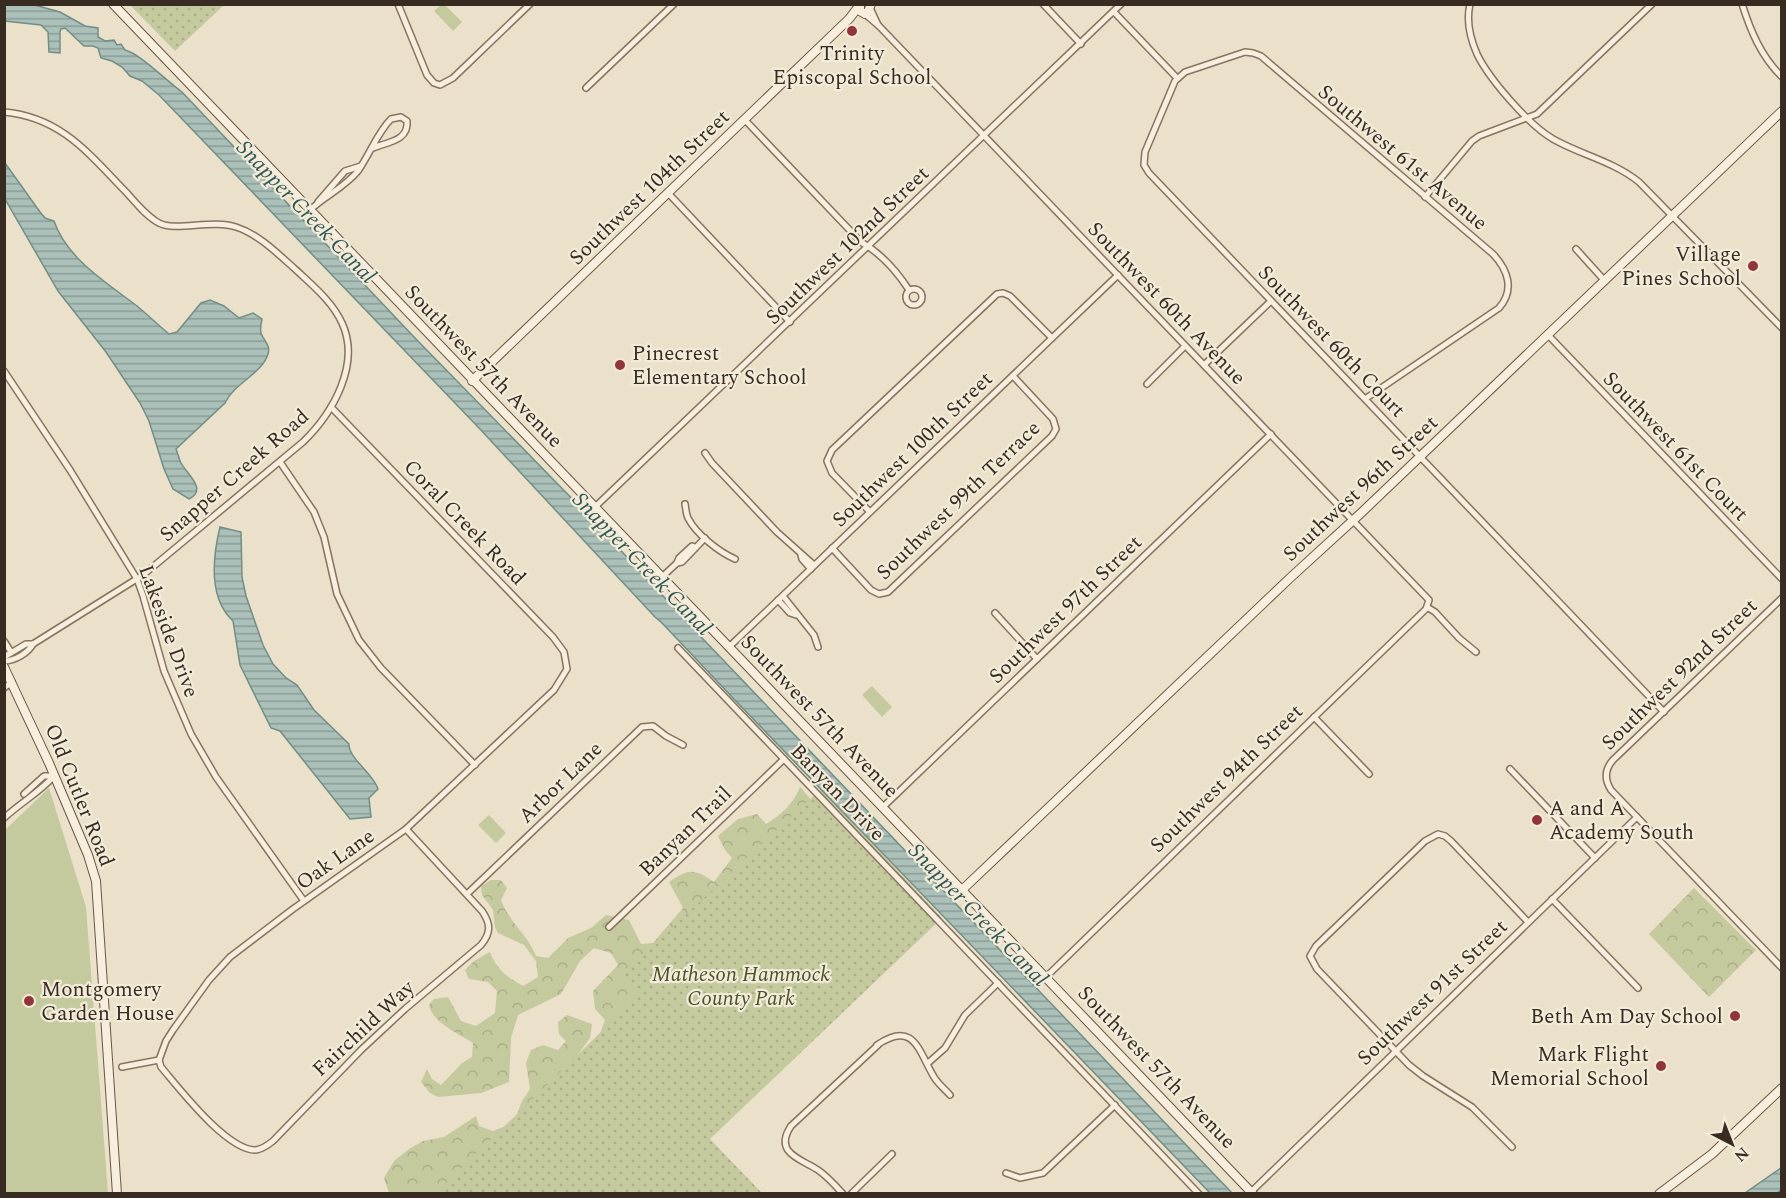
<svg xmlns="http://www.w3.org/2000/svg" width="1786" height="1198" font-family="Spectral,serif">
<defs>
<pattern id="forest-crowns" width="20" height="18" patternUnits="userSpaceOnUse" patternTransform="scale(1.5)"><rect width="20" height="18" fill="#c5c99e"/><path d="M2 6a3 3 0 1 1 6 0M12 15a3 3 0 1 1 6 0" fill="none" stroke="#aaad88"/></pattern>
<pattern id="park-dots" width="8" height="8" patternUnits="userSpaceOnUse" patternTransform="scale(1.5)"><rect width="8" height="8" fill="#c5c99e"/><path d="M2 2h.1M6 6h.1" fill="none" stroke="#aaad88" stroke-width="1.8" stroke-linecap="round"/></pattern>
<pattern id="water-rules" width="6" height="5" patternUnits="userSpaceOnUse" patternTransform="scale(1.5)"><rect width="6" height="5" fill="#aac0b9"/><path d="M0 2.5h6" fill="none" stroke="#8b9c96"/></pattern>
</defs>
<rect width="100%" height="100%" fill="#ebe0ca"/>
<!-- forest -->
<g fill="url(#forest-crowns)">
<path d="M800,787L823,813L496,1193H389L384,1178L394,1161L409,1149L423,1141L444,1137L476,1116L479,1126L493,1131L514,1123L522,1101L530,1089L526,1063L531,1050L543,1045L558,1050L566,1041L559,1034L558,1022L567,1015L592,1024L590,1038L571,1064L597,1042L605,1020L595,1009L593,991L618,965L611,953L594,948L580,961L561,994L518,1015L511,1038L509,1082L481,1093L438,1097L430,1093L421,1082L427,1069L432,1079L441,1085L462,1063L472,1057L473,1043C459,1034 432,1022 429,1005L434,999L448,997L461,1021L476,1026L495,1013L497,991L488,982L469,979L465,970L474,961L490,952C496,969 508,978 523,986L538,977L536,961L524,945L498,933L495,927L493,910L482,895L481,886L491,880H501L507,888L501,900C509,922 528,935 536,956L548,958L568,938L591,928L606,915L629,920L641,944L653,943L683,908L669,882C690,868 694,869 714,882L732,858L725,850L718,836L738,819L757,814L766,824C781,815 794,803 800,787Z"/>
<polygon points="1694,888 1756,950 1709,997 1649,934"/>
</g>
<!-- park -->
<g fill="url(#park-dots)">
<polygon points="130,5 224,5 175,51"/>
<polygon points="821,789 942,918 710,1139 762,1193 435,1194 641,993 623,973"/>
</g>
<!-- garden -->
<g fill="#c5c99e">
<polygon points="441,5 445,5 462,22 453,31 434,11"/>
<polygon points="872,686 892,707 882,717 862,695"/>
<polygon points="49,788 86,907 108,1193 5,1194 5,830"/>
<polygon points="489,815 506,833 496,843 478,825"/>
</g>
<!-- water -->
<g fill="url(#water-rules)" stroke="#718e86" stroke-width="1.5">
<path d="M31,4L60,12L85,26L98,28V37L105,41L114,40L117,45L121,44L125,50C139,53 168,82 182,92L414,337L586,513L704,640L1232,1193H1210L732,697L662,623L655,617L479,428L159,95L142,81L130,76L122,67L112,61L101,58L98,48L93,46H84L65,28L61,29L60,32V53L49,52L48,32L41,25L5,21V5Z"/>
<path d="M5,163L40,212L45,218L54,221C67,259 107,283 137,306C148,315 158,325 169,334L177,332L201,303L210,300L224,306L239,318L253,313L262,319C261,323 260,328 261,333C263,340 271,345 268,354C262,374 234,383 225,403L176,449C178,454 179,459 181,463C187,474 208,490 189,499L173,489L164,469L149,421L140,403L106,352L58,291L5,199Z"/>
<path d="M220,527L241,532L242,577L246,596L263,645L273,664L286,678L297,685L314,710L349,744C348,758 374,774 378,789L369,798L371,817L350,819L280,731L271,728L240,665L233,621C208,598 213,556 220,527Z"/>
<polygon points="1781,1168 1781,1190 1777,1193 1745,1193"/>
</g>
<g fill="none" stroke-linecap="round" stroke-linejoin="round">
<defs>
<g id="street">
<polyline points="398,4 427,75 434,83 440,85 453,78 530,4"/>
<polyline points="1043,4 1081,44"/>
<path d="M1470,4C1466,21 1470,38 1477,54C1489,79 1529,125 1553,139C1581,155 1613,161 1639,182L1782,328"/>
<path d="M1742,4C1751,32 1761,56 1782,77"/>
<polyline points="870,8 878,25"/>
<polyline points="1114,12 1177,78"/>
<polyline points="865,14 879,26 1429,600 1426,609 1046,977"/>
<polyline points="586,88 674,4"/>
<path d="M4,112C61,117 89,154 126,192C136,203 146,216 159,223C176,232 212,219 236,227C258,234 277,253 295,269C312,285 332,301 342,323C361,364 333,413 303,442L143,575L33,644H26L4,657"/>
<path d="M745,120L861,242C882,254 896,270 909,290"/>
<polyline points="668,193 790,322"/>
<polyline points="1425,197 1472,141 1479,136 1537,114 1652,4"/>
<polyline points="318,202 345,171 361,166"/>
<path d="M310,210C325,196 345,187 358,171C370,154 377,133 391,119L401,117L407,121C409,141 387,142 373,148"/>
<polyline points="1576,249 1604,280"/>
<circle cx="914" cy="297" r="8"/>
<polyline points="1548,335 1782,579"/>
<polyline points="1204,365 1271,301"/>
<polyline points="4,371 70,470 137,579 143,596 164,671 191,734 216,777 304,901"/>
<polyline points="1147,384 1185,346"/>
<path d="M1365,399L1499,308C1515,290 1508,270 1493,254L1261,56L1253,53L1245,52L1185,72L1175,81L1145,152L1144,165L1149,173L1664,712"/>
<polyline points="705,453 712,463 777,532 814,565"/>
<polyline points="280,462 314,512 324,537 337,594 359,640 381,668 475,765"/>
<path d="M685,504C686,509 686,514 688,518C696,534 719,552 735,559"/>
<polyline points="594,508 1121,4"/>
<polyline points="870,512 832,473 827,461 832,450 997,294 1003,293 1010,296 1052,338"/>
<polyline points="832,548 871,590 879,594 888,592 1052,436 1056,429 1053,419 1013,376"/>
<polyline points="801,555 802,559 811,569"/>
<polyline points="677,563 679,558 692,546 695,547"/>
<polyline points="662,577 677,563 682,562 705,538"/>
<polyline points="783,596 814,635 818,647"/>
<path d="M1782,598L1613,760C1605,769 1604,779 1611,790L1782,968"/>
<polyline points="778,600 790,613 796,615"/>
<polyline points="1427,607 1435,612 1459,638 1476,652"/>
<polyline points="995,613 1037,659"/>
<polyline points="4,641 11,652"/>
<polyline points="729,647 1118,275"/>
<polyline points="678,648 1199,1194"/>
<path d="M4,661C15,661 28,653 33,644"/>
<polyline points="4,688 12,682"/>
<polyline points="1314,717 1369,774"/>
<polyline points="1510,769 1595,858"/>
<polyline points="24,794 44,776 54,776"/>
<polyline points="883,807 1271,434"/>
<path d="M4,818C20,803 40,792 54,776"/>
<polyline points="467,894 642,727 653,726 666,736 683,745"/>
<polyline points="1552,899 1638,988"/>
<polyline points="609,927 784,759"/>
<path d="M877,1045C914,1020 918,1050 934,1077C938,1084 945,1089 950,1095"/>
<polyline points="159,1060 166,1041 173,1030 209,980 230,957 293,909 406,829 554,690 567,669 564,652 553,637 331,407"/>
<path d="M159,1060L161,1067C179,1088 227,1151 256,1150C263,1149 268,1145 273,1141L361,1050L405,1009L481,945C491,933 491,924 482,911L406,829"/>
<polyline points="928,1063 945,1048 965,1015 998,983"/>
<polyline points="122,1067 159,1060"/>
<polyline points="1512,1147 1472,1107 1423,1076 1409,1065 1317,969 1310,956 1316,946 1425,841 1438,834 1445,836 1451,841 1528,922"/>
<polyline points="1006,1173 1020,1178 1043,1173 1115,1105"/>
<polyline points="1251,1192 1637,817"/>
<path d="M843,1194C835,1185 828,1177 818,1170C801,1159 773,1153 791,1126L878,1045"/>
<polyline points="851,1194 892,1154"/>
</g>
<g id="secondary">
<polyline points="113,4 1253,1194"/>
<polyline points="860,4 860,11 865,14 868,12 871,4"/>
<polyline points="472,381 849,19 859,6"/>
<polyline points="4,667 49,763 88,855 96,881 117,1194"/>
<polyline points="962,890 1290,578 1360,514 1782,111"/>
<polyline points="1659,1194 1712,1154 1782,1088"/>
</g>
</defs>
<!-- street casing -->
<use href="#street" stroke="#877360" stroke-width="8"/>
<!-- secondary casing -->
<use href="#secondary" stroke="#695543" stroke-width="10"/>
<!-- street -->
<use href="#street" stroke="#f7eedd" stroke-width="5"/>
<!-- secondary -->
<use href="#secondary" stroke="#f7eedd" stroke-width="8"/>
</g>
<!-- markers -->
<g fill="#913538" stroke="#f3ebd9" stroke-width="2">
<circle cx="852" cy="31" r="6"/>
<circle cx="1753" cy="266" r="6"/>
<circle cx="620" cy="365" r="6"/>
<circle cx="1537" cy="820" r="6"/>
<circle cx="29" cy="1001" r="6"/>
<circle cx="1735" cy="1016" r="6"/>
<circle cx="1661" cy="1066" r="6"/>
</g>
<g text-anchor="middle" stroke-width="4.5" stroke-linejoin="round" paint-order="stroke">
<!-- poi labels -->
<g font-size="21" fill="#382c22" stroke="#f3ebd9" text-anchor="end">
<text x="852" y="60" text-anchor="middle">Trinity<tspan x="852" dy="24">Episcopal School</tspan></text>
<text x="1741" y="261">Village<tspan x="1741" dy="24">Pines School</tspan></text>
<text x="632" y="360" text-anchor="start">Pinecrest<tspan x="632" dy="24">Elementary School</tspan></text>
<text x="1549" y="815" text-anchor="start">A and A<tspan x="1549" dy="24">Academy South</tspan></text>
<text x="41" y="996" text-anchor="start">Montgomery<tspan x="41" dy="24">Garden House</tspan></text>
<text x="1723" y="1023">Beth Am Day School</text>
<text x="1649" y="1061">Mark Flight<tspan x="1649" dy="24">Memorial School</tspan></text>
</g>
<!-- street labels -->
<g font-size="21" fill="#382c22" stroke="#f3ebd9">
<text transform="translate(1403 157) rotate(40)" y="7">Southwest 61st Avenue</text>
<text transform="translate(649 187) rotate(-44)" y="7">Southwest 104th Street</text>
<text transform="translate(847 245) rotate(-44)" y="7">Southwest 102nd Street</text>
<text transform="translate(1167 303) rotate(46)" y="7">Southwest 60th Avenue</text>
<text transform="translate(1332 341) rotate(46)" y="7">Southwest 60th Court</text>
<text transform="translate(484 366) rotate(46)" y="7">Southwest 57th Avenue</text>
<text transform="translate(1676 446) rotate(46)" y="7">Southwest 61st Court</text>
<text transform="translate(912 449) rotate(-44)" y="7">Southwest 100th Street</text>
<text transform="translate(234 475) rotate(-41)" y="7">Snapper Creek Road</text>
<text transform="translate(1360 488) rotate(-43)" y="7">Southwest 96th Street</text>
<text transform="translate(958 500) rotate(-44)" y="7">Southwest 99th Terrace</text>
<text transform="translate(465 522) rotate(46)" y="7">Coral Creek Road</text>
<text transform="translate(1065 609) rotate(-44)" y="7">Southwest 97th Street</text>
<text transform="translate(169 631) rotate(70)" y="7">Lakeside Drive</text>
<text transform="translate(1679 674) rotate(-44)" y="7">Southwest 92nd Street</text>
<text transform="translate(820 716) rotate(46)" y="7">Southwest 57th Avenue</text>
<text transform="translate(1226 778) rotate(-44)" y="7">Southwest 94th Street</text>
<text transform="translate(560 782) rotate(-44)" y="7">Arbor Lane</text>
<text transform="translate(838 792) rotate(46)" y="7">Banyan Drive</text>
<text transform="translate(80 795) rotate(68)" y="7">Old Cutler Road</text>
<text transform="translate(685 831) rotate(-44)" y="7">Banyan Trail</text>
<text transform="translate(335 859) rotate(-35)" y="7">Oak Lane</text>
<text transform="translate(1432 992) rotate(-44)" y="7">Southwest 91st Street</text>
<text transform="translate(363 1028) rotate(-43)" y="7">Fairchild Way</text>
<text transform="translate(1157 1067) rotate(46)" y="7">Southwest 57th Avenue</text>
</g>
<!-- park labels -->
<g font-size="21" font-style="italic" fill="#4a532a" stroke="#f3ebd9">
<text x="741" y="981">Matheson Hammock<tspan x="741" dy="24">County Park</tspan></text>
</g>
<!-- water labels -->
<g font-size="22" font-style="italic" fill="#335753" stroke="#f3ebd9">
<text transform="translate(307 211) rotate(46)" y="8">Snapper Creek Canal</text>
<text transform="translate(643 563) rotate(46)" y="8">Snapper Creek Canal</text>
<text transform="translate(979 914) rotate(46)" y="8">Snapper Creek Canal</text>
</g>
</g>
<!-- border -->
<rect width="1786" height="1198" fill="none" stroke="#382c22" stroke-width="12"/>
<!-- north arrow -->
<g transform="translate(1732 1144) rotate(138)" stroke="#f3ebd9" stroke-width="4.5" paint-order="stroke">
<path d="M0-4.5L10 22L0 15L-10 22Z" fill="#382c22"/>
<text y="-9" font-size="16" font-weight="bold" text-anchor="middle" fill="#382c22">N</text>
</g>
</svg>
